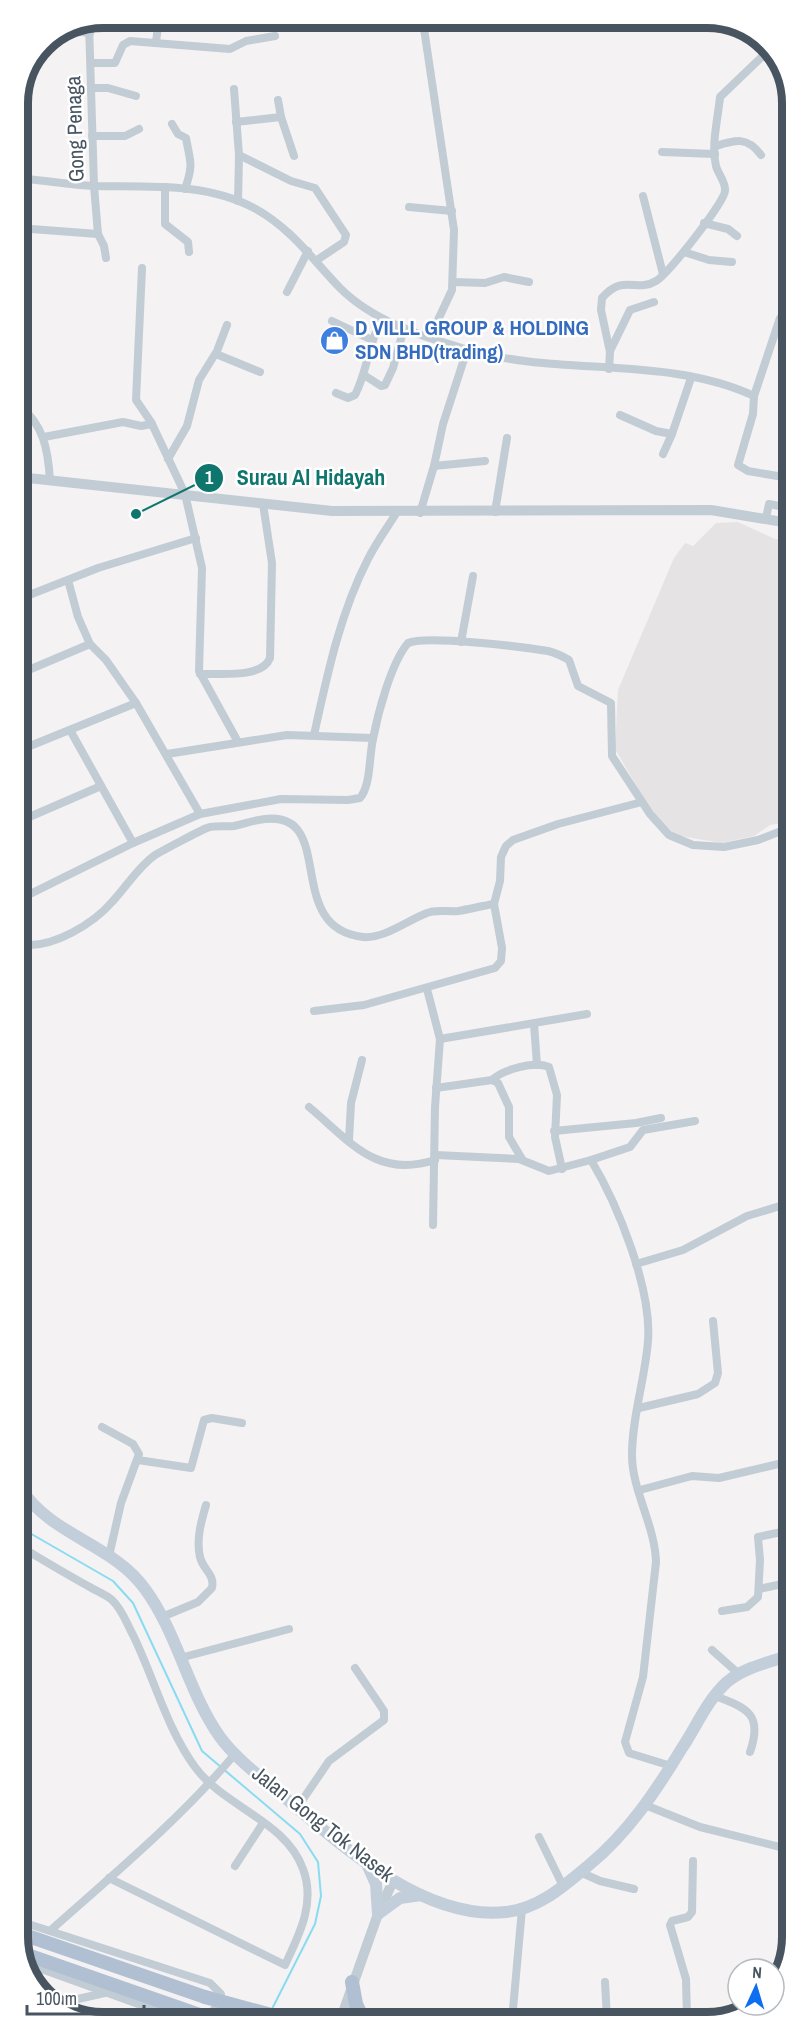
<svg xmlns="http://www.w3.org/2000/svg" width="810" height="2041" font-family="'Archivo Narrow',sans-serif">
<rect width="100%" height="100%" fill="#f4f2f2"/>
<!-- education -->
<polygon fill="#e5e3e3" points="738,522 775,539 789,541 789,822 770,825 754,836 721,843 675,835 651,811 615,749 618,690 674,558 685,543 693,546 716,523"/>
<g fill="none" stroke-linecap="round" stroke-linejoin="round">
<!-- stream -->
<polyline stroke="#89dbf2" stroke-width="2" points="21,1528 113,1581 133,1603 202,1751 300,1834 318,1862 321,1896 315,1924 272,2009"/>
<!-- minor -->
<g stroke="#c2ccd4" stroke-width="8">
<polyline points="368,18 373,24 399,25 436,18"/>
<polyline points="672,18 685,18"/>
<polyline points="423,22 454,230 452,290 430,337"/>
<polyline points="89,24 94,186 98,234 104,246 106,258"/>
<polyline points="73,31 90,33"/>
<polyline points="156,42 159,18"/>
<polyline points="91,63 115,63 123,45 130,41 230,49 246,41 275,36"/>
<path d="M26,81L27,179C49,181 72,185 94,186C147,187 206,182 254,208C291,228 312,259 340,288C373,321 421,336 465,349C557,377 667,355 754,396L753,414L738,465L748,471L789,478"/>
<polyline points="91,88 108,88 136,96"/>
<polyline points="234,89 239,155 238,201"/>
<polyline points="281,117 294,156"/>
<polyline points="236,122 281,117 278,100"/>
<path d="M172,124L178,134L186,138C190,162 194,163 185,189"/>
<polyline points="92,136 125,136 139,129"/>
<path d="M716,146C735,140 747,136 761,155"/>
<polyline points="662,152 715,154"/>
<polyline points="239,155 291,181 315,188 346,235 344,242 317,260"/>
<polyline points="27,179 28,230"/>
<polyline points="165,187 165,224 188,242 189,252"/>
<polyline points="643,196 663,274"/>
<polyline points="409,207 452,211"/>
<polyline points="704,223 728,229 737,236"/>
<polyline points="18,228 98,234"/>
<polyline points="684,252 709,260 732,262"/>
<polyline points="142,268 136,400 151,422 185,494 202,568 199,671 238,742"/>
<polyline points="453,282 485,283 504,277 529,282"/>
<polyline points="287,292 308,251"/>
<polyline points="332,321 372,340"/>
<polyline points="610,351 630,310 654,302"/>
<polyline points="216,354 260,372"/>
<path d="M609,369L610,352L601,310L602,298C624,273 636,293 656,281C668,274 724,203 725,191C726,182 718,174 716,166C711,145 718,118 720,97L769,50"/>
<polyline points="364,375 381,386 385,385 393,368 404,328"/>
<path d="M336,393L348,398L355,395C368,370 368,343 382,319"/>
<polyline points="754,396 780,318"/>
<path d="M19,405C44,425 48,450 50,480"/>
<polyline points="620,415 656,431 672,434 691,378"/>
<polyline points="44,437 123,422 141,426 152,424"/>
<polyline points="663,454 672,434"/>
<polyline points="168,459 187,426 199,380 217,351 227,325"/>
<polyline points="434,466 485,461"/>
<polyline points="495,512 507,438"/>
<polyline points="420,513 434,466 443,424 467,350"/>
<polyline points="766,518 769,504 789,508"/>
<polyline points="68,580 78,617 90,644 106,660 136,703 200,814"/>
<polyline points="19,599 98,568 196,538"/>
<polyline points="461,642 473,576"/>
<polyline points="19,674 90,644"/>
<path d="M200,674C219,673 262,679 270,658L272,563L263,504"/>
<polyline points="70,730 133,843"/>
<path d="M314,735C327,676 340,613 368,559C376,543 387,528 397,512"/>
<polyline points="20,750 136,703"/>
<polyline points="167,754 287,735 373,738"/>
<polyline points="20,821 101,786"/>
<path d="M20,899L133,843L200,814L281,799L348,800L360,798C371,785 369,756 373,739C378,713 391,663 408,643C427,635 523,647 548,651C556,653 562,656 569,660L578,686L611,703L612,756L650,814L669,835L693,845L724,847L758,840L789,828"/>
<path d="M20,935L25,945C54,947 93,924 112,902C127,886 137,868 155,855C160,852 203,829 207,828C215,825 225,827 234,826C244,824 254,820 265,819C338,811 282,928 363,937C384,939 408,920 427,913C435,909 448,912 458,911C470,909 482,906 494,904"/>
<polyline points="427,989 440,1039 435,1107 433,1225"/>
<polyline points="314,1011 364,1005 495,968 501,961 502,948 494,904 500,881 501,857 506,846 513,840 558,824 642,802"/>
<polyline points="534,1024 537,1065"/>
<polyline points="440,1039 587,1014"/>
<path d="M492,1080C504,1069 534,1061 549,1067L557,1095L555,1137L562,1169"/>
<polyline points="436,1088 492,1080 498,1083 509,1107 509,1137 522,1159"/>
<path d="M309,1107C350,1141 376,1179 435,1160"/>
<polyline points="554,1131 636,1123 661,1118"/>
<polyline points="349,1140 351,1103 362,1060"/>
<path d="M436,1155L519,1159L549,1171L591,1160C618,1205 652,1289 648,1341C645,1379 632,1417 632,1455C632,1491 655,1525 656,1562L643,1677L625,1742L629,1753L671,1766"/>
<polyline points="591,1160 630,1147 643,1130 695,1121"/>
<polyline points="636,1264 683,1250 747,1216 790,1203"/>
<polyline points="639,1408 698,1394 715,1383 718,1373 713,1321"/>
<polyline points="102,1427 133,1444 139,1454 121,1503 109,1556"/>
<polyline points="138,1460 191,1468 204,1420 212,1418 242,1423"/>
<polyline points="640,1490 692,1476 719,1478 791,1461"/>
<path d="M21,1547C43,1560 66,1574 88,1586C96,1591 105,1594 112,1600C122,1609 127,1624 133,1635C154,1678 167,1729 195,1767C224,1807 286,1821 303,1869C316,1903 299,1935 285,1965L109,1878"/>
<polyline points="759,1589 791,1582"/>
<polyline points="722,1611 747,1607 758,1597 760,1560 758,1537 791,1530"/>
<path d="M162,1617L198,1602L212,1588C215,1574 203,1570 200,1557C196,1540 201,1522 206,1505"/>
<polyline points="712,1650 739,1674"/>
<polyline points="180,1658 289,1629"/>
<path d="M715,1696C748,1708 763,1715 750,1752"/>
<polyline points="645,1805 700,1827 792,1850"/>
<polyline points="297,1808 329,1761 384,1720 384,1711 355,1668"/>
<polyline points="539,1837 563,1886"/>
<polyline points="235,1866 263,1823"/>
<polyline points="580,1872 600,1881 634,1889"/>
<polyline points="22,1922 210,1983 221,1994 219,2003"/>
<path d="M51,1930C114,1874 180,1819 235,1754"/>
<polyline points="22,1962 188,2022"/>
<polyline points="605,1982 607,2019"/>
<polyline points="51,2005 109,1992"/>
<polyline points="687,2019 686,1979 670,1925 672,1921 688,1917 692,1912 693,1861"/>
<polyline points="206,2020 219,2003 255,2022"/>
<polyline points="512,2020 522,1909"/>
</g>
<!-- tertiary -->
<g stroke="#c2ccd4" stroke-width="10">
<polyline points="19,477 332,511 711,510 789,523"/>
<polyline points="340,2021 378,1914 393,1881"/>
</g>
<!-- secondary -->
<g stroke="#c3cedb" stroke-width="12">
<path d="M21,1489C52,1536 113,1544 145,1589C178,1634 188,1692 220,1737C237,1760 262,1778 283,1796C341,1845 424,1921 506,1912C539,1909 565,1885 589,1865C628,1833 656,1791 682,1748C696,1727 708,1699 727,1682C745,1667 770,1662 791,1655"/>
<polyline points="368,1866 376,1884 378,1914"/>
<polyline points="378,1914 400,1898 421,1895"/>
</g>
<!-- primary -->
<g stroke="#b0c0d2" stroke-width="14">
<polyline points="22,1934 205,1997"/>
<polyline points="22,1953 200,2015"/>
<polyline points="352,1982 356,2004 364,2021"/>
</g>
<!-- primary-bridge -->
<g stroke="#b0c0d2" stroke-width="14">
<polyline points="205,1997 293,2021"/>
<polyline points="200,2015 224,2022"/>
</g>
</g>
<!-- icons -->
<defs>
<symbol id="shop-disc" viewBox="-11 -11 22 22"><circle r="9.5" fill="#3f7fe0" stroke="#fff"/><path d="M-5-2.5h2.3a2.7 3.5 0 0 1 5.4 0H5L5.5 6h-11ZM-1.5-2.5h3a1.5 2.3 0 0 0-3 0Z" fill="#fff"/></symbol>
</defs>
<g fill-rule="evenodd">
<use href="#shop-disc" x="318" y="324" width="33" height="33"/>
</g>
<g text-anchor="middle" stroke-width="5" stroke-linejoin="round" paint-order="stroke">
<!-- street labels -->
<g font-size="21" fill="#485561" stroke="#fff">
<text transform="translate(75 129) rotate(-92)" y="7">Gong Penaga</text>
<text transform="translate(323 1824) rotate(38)" y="7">Jalan Gong Tok Nasek</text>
</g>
<!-- shop labels -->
<g font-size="21" font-weight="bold" fill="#366cbe" stroke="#fff" text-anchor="start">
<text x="355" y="335">D VILLL GROUP &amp; HOLDING<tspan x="355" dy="24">SDN BHD(trading)</tspan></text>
</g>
</g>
<!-- crop -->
<path d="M0 0H810V2041H0ZM103 28H707A75 75 0 0 1 782 103V1937A75 75 0 0 1 707 2012H103A75 75 0 0 1 28 1937V103A75 75 0 0 1 103 28Z" fill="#fff" fill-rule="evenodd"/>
<path fill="none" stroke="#485561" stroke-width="8" d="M103 28H707A75 75 0 0 1 782 103V1937A75 75 0 0 1 707 2012H103A75 75 0 0 1 28 1937V103A75 75 0 0 1 103 28Z"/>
<!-- callouts -->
<path fill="none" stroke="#0f766e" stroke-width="2" d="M136 514L209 478"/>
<g fill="#0f766e" stroke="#fff" stroke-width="2">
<circle cx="136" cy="514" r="6"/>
<circle cx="209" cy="478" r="15"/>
</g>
<g font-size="18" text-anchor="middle" font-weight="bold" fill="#fff">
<text x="209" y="484">1</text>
</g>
<g font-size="22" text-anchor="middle" font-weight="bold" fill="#0f766e" stroke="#fff" stroke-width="5" stroke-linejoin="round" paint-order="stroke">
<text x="311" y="485">Surau Al Hidayah</text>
</g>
<!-- north arrow -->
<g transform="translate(756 1987) rotate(4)"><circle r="28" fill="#ffffff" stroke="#b6bbc0" stroke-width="1.5"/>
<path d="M0-4.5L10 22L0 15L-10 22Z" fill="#0e6ef2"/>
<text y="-9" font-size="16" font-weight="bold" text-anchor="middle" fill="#485561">N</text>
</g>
<!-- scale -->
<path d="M27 2005v9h117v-9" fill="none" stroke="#485561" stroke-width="3"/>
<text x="36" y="2005" font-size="18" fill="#485561" stroke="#ffffff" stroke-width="4.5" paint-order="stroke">100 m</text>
</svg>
